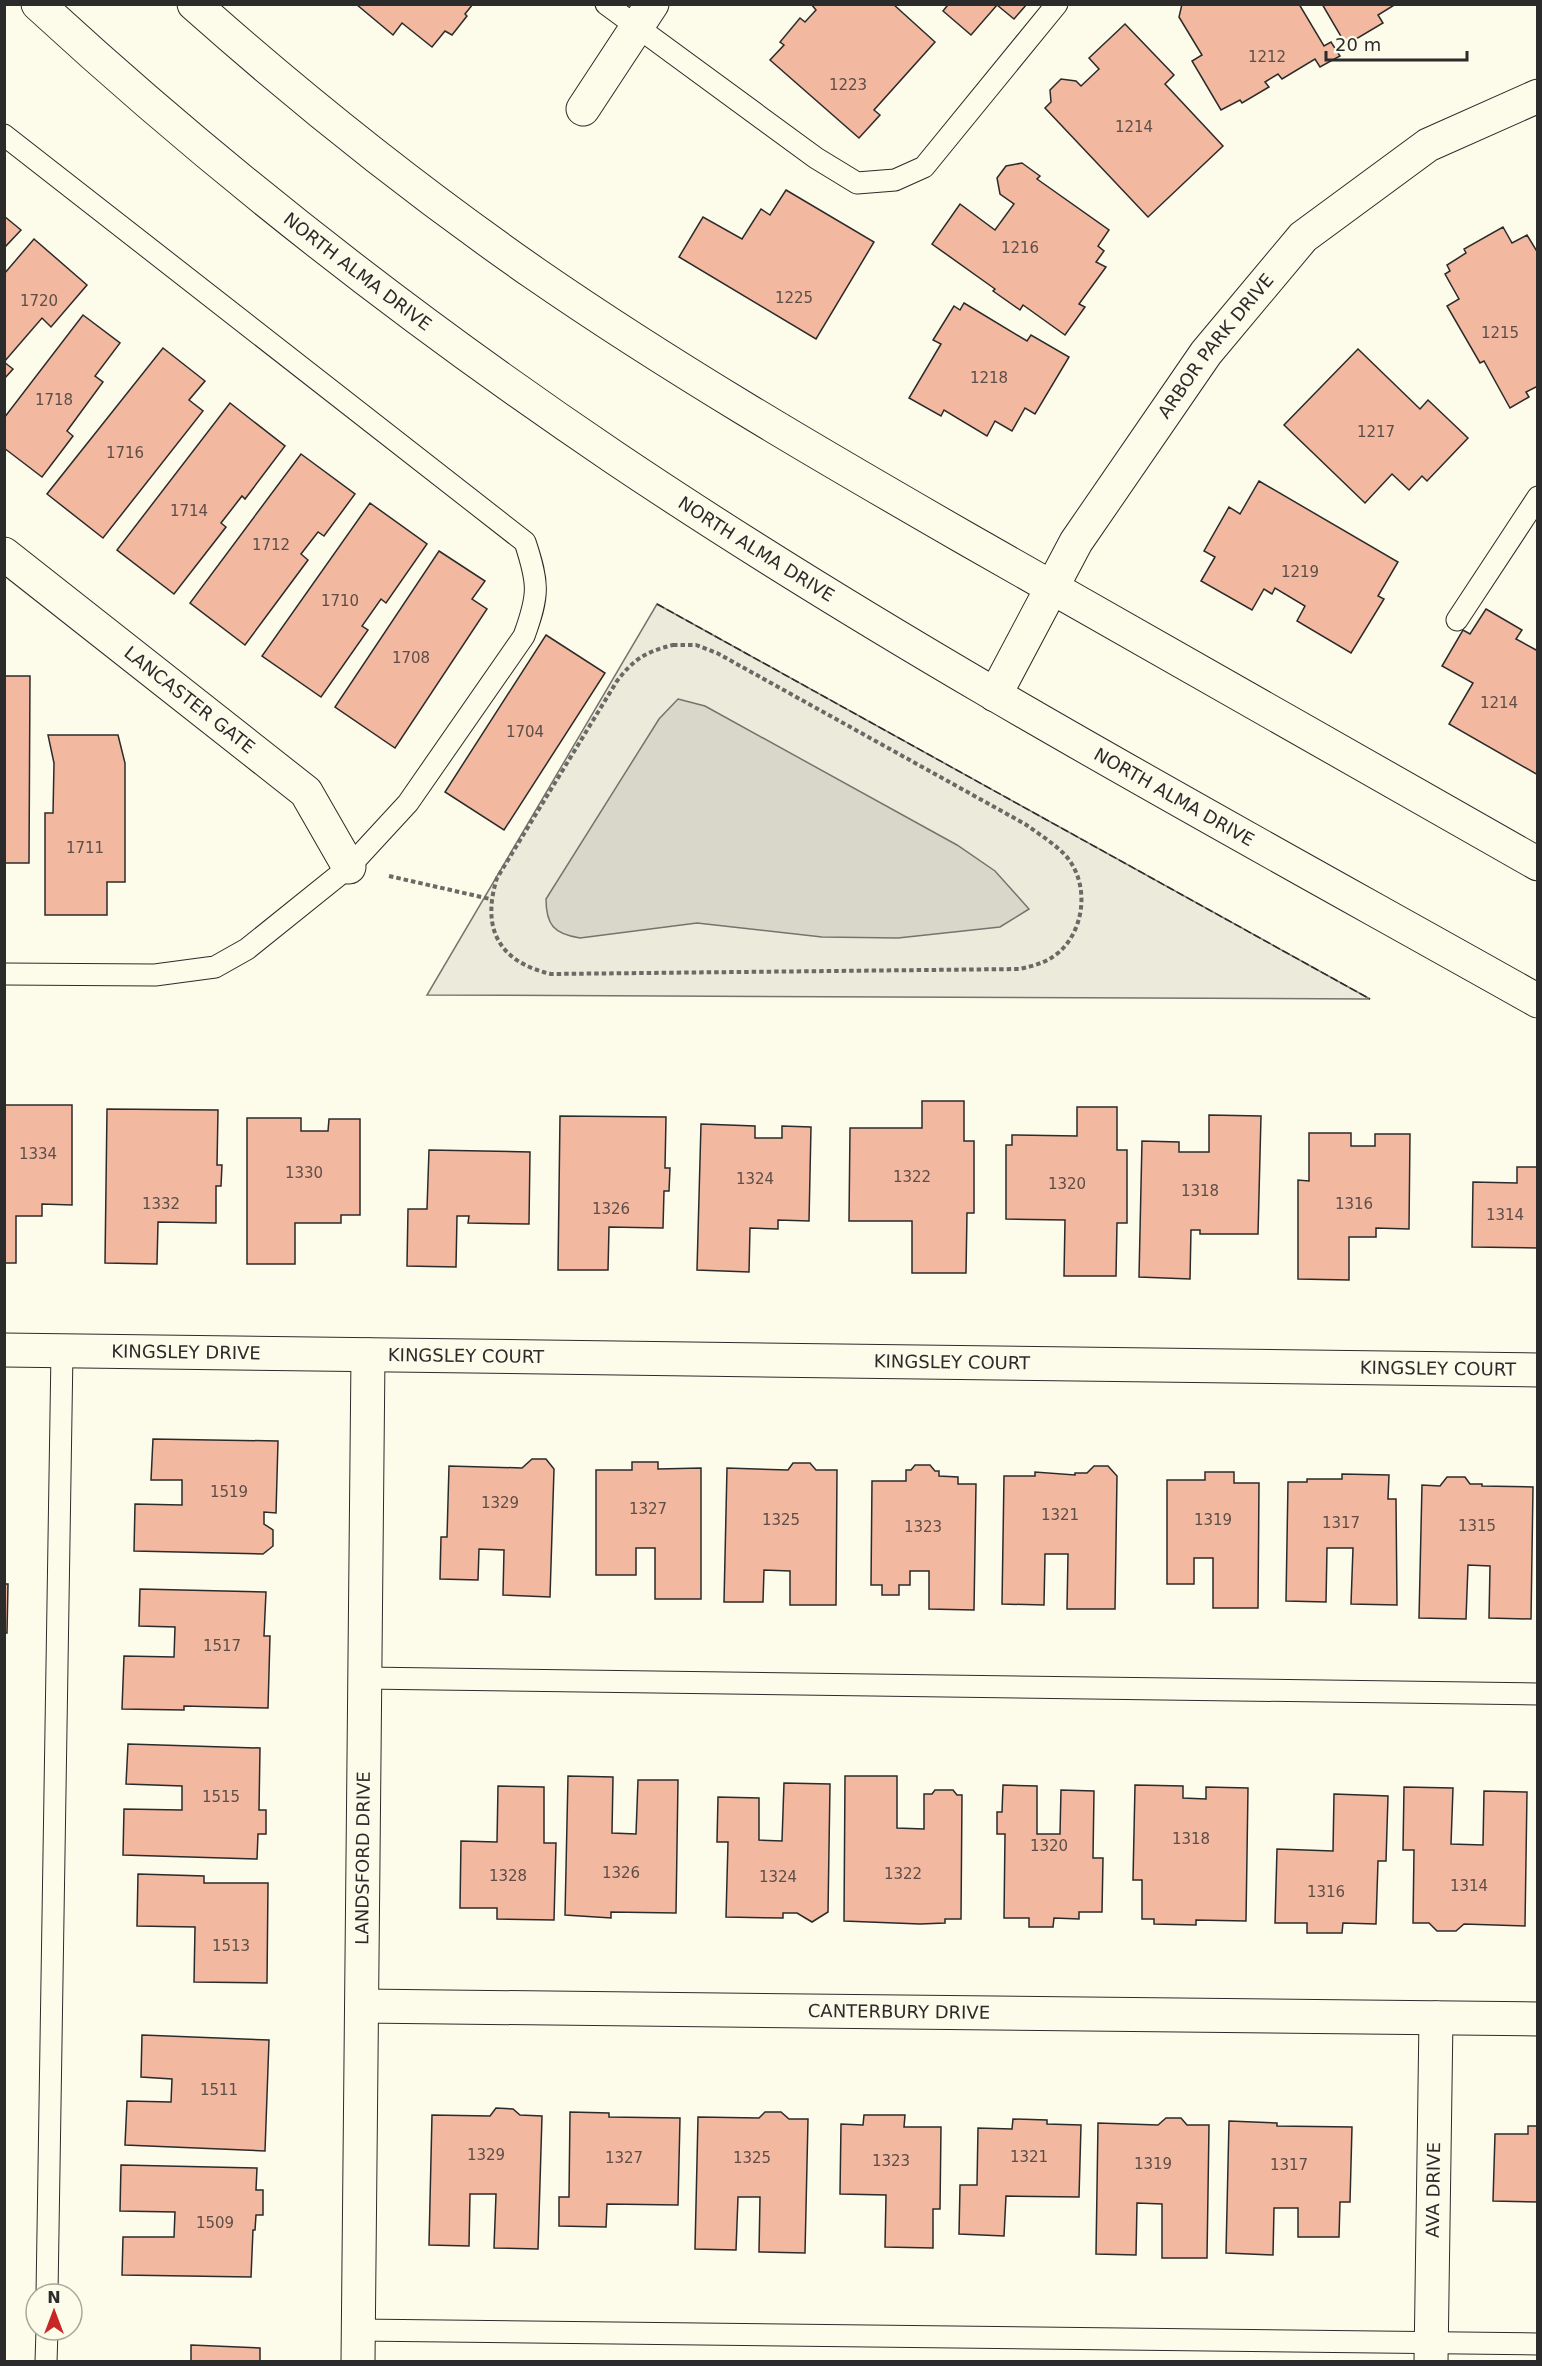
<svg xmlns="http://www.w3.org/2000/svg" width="1542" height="2366" font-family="'DejaVu Sans',sans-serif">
<rect width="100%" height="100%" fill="#fdfbea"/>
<!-- green -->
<polygon fill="#ecebdb" stroke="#74746e" stroke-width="1.5" points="657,604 1370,999 427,995"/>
<!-- water -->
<path fill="#d8d7c9" stroke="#74746e" stroke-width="1.5" d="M678,699L705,706L957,845L995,871L1029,909L1000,927L898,938L822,937L697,923L580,938C554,934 546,925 546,899L659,719Z"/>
<!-- building -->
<g fill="#f2b8a0" stroke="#2b2b2b" stroke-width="1.5">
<polygon points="356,4 473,4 465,14 467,16 452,35 445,31 432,47 402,23 393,35"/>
<polygon points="893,4 935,42 874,110 880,115 859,138 770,60 784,45 780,42 800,18 805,22 816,10 811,4"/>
<polygon points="945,4 1027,4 1014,19 997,5 971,35 943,11 947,6"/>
<polygon points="1182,4 1299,4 1324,46 1331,42 1340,56 1320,67 1315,59 1282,79 1278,74 1265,82 1269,87 1242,103 1240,100 1221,110 1192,61 1202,55 1179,17"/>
<polygon points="1322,4 1396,4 1378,15 1383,23 1346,45"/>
<polygon points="1125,24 1174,75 1165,84 1223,146 1148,217 1045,108 1051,102 1050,90 1061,79 1076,81 1081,86 1099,69 1089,58"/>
<polygon points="1022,163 1040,176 1037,179 1109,230 1098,246 1104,251 1096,262 1106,267 1079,304 1085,307 1065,335 1023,305 1020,310 993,291 995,289 932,244 960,204 995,230 1014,204 1000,194 997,178 1006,166"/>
<polygon points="786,190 874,242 816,339 679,257 703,217 742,239 761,209 770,215"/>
<polygon points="4,216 21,230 4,248"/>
<polygon points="1503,227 1512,243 1527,235 1538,253 1538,386 1526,392 1529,397 1510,408 1484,361 1480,363 1447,306 1459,299 1445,274 1450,271 1447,265 1466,253 1464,249"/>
<polygon points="34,239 87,285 51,327 42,318 4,362 4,274"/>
<polygon points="964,303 1027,341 1031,335 1069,357 1035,414 1025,408 1012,431 995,421 987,436 944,410 941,416 909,398 941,344 933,340 954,306 960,310"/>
<polygon points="83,315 120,343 95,376 103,382 67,431 73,436 42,477 4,448 4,418"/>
<polygon points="163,348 205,381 189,400 203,411 103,538 47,494"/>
<polygon points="1358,349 1420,409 1428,400 1468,438 1427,481 1422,476 1409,490 1392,474 1365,503 1284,425"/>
<polygon points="4,362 13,369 4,379"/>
<polygon points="230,403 285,446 245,499 242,496 221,523 226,527 174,594 117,550"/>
<polygon points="301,454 355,494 324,536 318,532 301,554 308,560 245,645 190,603"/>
<polygon points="1259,481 1398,562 1378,596 1384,599 1351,653 1297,621 1305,606 1275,588 1272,594 1264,589 1252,610 1201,581 1215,557 1204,551 1229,507 1240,514"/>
<polygon points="370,503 427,544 386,603 381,599 362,626 368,630 321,697 262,656"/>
<polygon points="439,551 485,581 472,599 487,609 395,748 335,707"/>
<polygon points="1486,609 1522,630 1516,639 1538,651 1538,775 1449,724 1473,683 1442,666 1463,630 1470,634"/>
<polygon points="546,635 605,673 504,830 445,792"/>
<polygon points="4,676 30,676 29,863 4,863"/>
<polygon points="48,735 118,735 125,763 125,882 107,882 107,915 45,915 45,813 53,813 54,763"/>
<polygon points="922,1101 964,1101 964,1141 974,1141 974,1213 967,1213 966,1273 912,1273 912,1221 849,1221 850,1128 922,1128"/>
<polygon points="4,1105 72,1105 72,1205 42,1204 42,1216 16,1216 16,1263 4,1263"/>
<polygon points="1077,1107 1117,1107 1117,1150 1127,1150 1127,1223 1117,1223 1116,1276 1064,1276 1065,1220 1006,1219 1006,1145 1012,1145 1012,1135 1077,1136"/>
<polygon points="107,1109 218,1110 217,1165 222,1165 221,1186 216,1186 216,1223 158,1222 157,1264 105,1263"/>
<polygon points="1209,1115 1261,1116 1258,1234 1200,1234 1200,1230 1191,1230 1190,1279 1139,1277 1142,1141 1179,1142 1179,1152 1209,1152"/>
<polygon points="560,1116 666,1117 665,1168 670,1168 669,1191 664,1191 663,1228 609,1227 608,1270 558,1270"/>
<polygon points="247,1118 301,1118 301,1131 328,1131 329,1119 360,1119 360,1215 341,1215 341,1223 295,1223 295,1264 247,1264"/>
<polygon points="701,1124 755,1126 755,1138 782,1138 782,1126 811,1127 809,1221 778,1220 778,1229 750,1228 749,1272 697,1270"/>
<polygon points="1309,1133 1351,1133 1351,1146 1375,1146 1375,1134 1410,1134 1409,1229 1376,1228 1376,1237 1349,1237 1349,1280 1298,1279 1298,1180 1309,1181"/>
<polygon points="429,1150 530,1152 529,1224 468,1223 469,1216 457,1216 456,1267 407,1266 408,1209 427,1209"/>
<polygon points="1517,1167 1538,1167 1538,1248 1472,1247 1473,1182 1517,1183"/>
<polygon points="153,1439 278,1441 276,1513 264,1512 264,1524 273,1530 273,1546 263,1554 134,1551 135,1504 182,1505 182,1480 151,1480"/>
<polygon points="532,1459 546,1459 554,1469 550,1597 503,1595 504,1550 479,1549 478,1580 440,1579 441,1537 447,1537 449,1466 522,1468"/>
<polygon points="632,1462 658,1462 658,1469 701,1468 701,1599 655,1599 655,1548 636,1548 636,1575 596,1575 596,1470 632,1470"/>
<polygon points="793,1463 810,1463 816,1470 837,1470 836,1605 790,1605 790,1571 764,1570 763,1602 724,1602 727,1468 788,1470"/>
<polygon points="915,1465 930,1465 935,1471 939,1471 939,1476 958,1477 958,1484 976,1484 974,1610 929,1609 929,1571 910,1571 910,1585 899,1585 899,1595 882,1595 882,1585 871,1585 872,1481 906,1481 906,1470 911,1470"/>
<polygon points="1094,1466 1108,1466 1117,1476 1115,1609 1067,1609 1068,1554 1045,1554 1044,1605 1002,1604 1004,1476 1035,1476 1035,1472 1075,1475 1075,1473 1087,1473"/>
<polygon points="1205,1472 1234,1472 1234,1483 1259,1483 1258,1608 1213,1608 1213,1558 1194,1558 1194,1584 1167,1584 1167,1480 1205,1480"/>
<polygon points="1342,1474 1389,1475 1388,1499 1396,1499 1397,1605 1351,1604 1353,1548 1327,1548 1326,1602 1286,1601 1288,1482 1307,1482 1307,1479 1342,1479"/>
<polygon points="1447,1477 1465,1477 1470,1484 1482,1484 1482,1486 1533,1487 1531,1619 1489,1618 1490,1566 1468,1565 1466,1619 1419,1618 1422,1485 1440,1486"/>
<polygon points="4,1584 8,1584 7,1633 4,1633"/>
<polygon points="140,1589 266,1592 264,1636 270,1636 268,1708 184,1706 184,1710 122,1709 124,1656 174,1657 175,1627 139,1626"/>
<polygon points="128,1744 260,1748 259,1810 266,1810 266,1834 258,1834 257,1859 123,1855 124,1809 182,1810 182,1786 126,1784"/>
<polygon points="568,1776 613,1777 612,1833 636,1834 638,1780 678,1780 676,1913 611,1912 611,1918 565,1915"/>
<polygon points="845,1776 897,1776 897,1828 924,1829 924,1794 932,1794 935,1790 953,1790 957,1795 962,1795 961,1919 945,1919 945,1923 920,1924 844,1921"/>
<polygon points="784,1783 830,1784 828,1912 812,1922 797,1913 783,1913 783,1918 726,1917 728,1842 717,1842 718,1797 759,1798 759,1840 782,1841"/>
<polygon points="1003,1785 1037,1786 1037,1834 1060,1834 1061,1790 1094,1791 1093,1858 1103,1858 1102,1912 1079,1912 1079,1919 1054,1918 1053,1927 1029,1927 1029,1918 1004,1918 1005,1834 997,1834 997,1812 1002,1812"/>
<polygon points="1135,1785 1183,1786 1183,1798 1206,1799 1206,1787 1248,1788 1246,1921 1196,1920 1196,1925 1154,1924 1154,1919 1142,1919 1142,1880 1133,1880"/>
<polygon points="498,1786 544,1787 544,1843 556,1843 554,1920 497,1919 497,1908 460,1908 461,1841 497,1842"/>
<polygon points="1404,1787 1453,1788 1451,1844 1483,1845 1484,1791 1527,1792 1525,1926 1464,1924 1456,1931 1437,1931 1429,1923 1413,1923 1414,1850 1403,1850"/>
<polygon points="1334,1794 1388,1796 1386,1861 1378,1861 1376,1924 1343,1923 1342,1933 1307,1933 1307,1923 1275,1923 1277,1849 1333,1851"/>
<polygon points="138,1874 204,1876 204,1883 268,1883 267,1983 194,1982 195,1927 137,1926"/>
<polygon points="142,2035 269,2040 265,2151 125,2145 127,2101 171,2102 172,2079 141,2077"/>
<polygon points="496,2108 513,2109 520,2115 542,2116 538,2249 494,2248 496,2194 470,2194 469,2246 429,2245 432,2115 490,2116"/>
<polygon points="570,2112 609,2113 609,2117 680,2118 678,2205 607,2204 606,2227 559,2226 559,2197 569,2197"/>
<polygon points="765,2112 781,2112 789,2119 808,2119 805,2253 759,2252 760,2197 738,2197 736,2250 695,2249 698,2117 759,2118"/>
<polygon points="864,2115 905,2115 904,2127 941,2127 940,2209 933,2209 933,2248 885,2247 886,2195 840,2194 841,2124 863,2125"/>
<polygon points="1166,2118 1181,2118 1187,2125 1209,2125 1207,2258 1162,2258 1162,2204 1137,2203 1136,2255 1096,2254 1098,2123 1158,2125"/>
<polygon points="1013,2119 1047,2120 1047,2124 1081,2125 1079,2197 1006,2196 1004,2236 959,2234 960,2185 977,2185 978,2128 1012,2129"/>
<polygon points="1229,2121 1277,2123 1277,2126 1352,2127 1350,2202 1340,2202 1339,2237 1298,2237 1298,2208 1274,2208 1273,2255 1226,2253"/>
<polygon points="1528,2126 1538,2126 1538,2202 1493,2201 1495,2134 1528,2134"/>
<polygon points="121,2165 257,2168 256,2190 263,2190 263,2215 256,2215 255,2230 253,2230 251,2277 122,2275 123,2237 174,2237 175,2212 120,2211"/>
<polygon points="191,2345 260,2348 260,2362 191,2362"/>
</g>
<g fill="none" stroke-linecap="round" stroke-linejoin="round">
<defs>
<g id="lane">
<polyline points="606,4 816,158 857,183 895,180 924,167 1057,4"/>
<path d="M4,135L525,542C539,584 539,595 524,636L408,803L349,867L247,949L215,967L155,975L4,974"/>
<polyline points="1457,620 1538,497"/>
<polyline points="364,1678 1538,1694"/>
<polyline points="47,2294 62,1351"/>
<polyline points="358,2330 1538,2344"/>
<polyline points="46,2362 47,2330"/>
</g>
<g id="street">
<polyline points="583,109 652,4"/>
<path id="s1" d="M4,554L306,792L349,867"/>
<path id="s2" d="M995,695L1076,542L1206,353L1303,237L1428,145L1538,96"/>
<path id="s3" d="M4,1350L1538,1370"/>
<path id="s4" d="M362,2006L1538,2019"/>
<path id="s5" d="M358,2362L368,1355"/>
<path id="s6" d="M1431,2362L1436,2018"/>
</g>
<g id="secondary">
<path id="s7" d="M38,4C218,170 412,321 615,458C911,657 1227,826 1538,1001"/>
<path d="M194,4C302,100 415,190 534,273C673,369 819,454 965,538C1155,648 1347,755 1538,864"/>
</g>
</defs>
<!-- lane casing -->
<use href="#lane" stroke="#2b2b2b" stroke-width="23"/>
<!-- street casing -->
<use href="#street" stroke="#2b2b2b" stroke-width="35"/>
<!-- secondary casing -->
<use href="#secondary" stroke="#2b2b2b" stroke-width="35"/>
<!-- path -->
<g stroke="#6a6964" stroke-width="4" stroke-dasharray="4.5 3" stroke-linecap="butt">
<path d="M673,645H696L717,653L1025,824C1039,834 1055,844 1066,856C1090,884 1085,930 1058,953C1046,963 1033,966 1019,969L551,974C499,962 481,929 497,878L617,681C634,659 645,652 673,645Z"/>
<polyline points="389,876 490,899"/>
</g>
<!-- lane -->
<use href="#lane" stroke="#fdfbea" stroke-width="21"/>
<!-- street -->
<use href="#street" stroke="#fdfbea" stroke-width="33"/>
<!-- secondary -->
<use href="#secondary" stroke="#fdfbea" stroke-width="33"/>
<!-- fence -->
<polyline stroke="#2b2b2b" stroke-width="1.5" stroke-dasharray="8 3" stroke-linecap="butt" points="657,604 1370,999"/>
</g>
<g text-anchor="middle" stroke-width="4.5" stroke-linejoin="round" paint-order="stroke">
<!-- number labels -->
<g font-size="15" fill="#5d4e48">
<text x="1267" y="62">1212</text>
<text x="848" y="90">1223</text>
<text x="1134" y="132">1214</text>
<text x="1020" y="253">1216</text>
<text x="794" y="303">1225</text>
<text x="39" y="306">1720</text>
<text x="1500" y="338">1215</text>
<text x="989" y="383">1218</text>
<text x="54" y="405">1718</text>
<text x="1376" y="437">1217</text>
<text x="125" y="458">1716</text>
<text x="189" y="516">1714</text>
<text x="271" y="550">1712</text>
<text x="1300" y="577">1219</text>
<text x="340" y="606">1710</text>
<text x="411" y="663">1708</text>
<text x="1499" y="708">1214</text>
<text x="525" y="737">1704</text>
<text x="85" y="853">1711</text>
<text x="38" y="1159">1334</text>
<text x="304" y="1178">1330</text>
<text x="912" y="1182">1322</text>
<text x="755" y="1184">1324</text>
<text x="1067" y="1189">1320</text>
<text x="1200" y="1196">1318</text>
<text x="161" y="1209">1332</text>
<text x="1354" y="1209">1316</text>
<text x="611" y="1214">1326</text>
<text x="1505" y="1220">1314</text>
<text x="229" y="1497">1519</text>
<text x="500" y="1508">1329</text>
<text x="648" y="1514">1327</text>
<text x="1060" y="1520">1321</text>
<text x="781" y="1525">1325</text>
<text x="1213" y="1525">1319</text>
<text x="1341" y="1528">1317</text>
<text x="1477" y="1531">1315</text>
<text x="923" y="1532">1323</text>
<text x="222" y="1651">1517</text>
<text x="221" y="1802">1515</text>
<text x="1191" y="1844">1318</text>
<text x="1049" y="1851">1320</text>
<text x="621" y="1878">1326</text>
<text x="903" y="1879">1322</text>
<text x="508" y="1881">1328</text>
<text x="778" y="1882">1324</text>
<text x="1469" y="1891">1314</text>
<text x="1326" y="1897">1316</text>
<text x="231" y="1951">1513</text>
<text x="219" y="2095">1511</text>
<text x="486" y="2160">1329</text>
<text x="1029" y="2162">1321</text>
<text x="624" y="2163">1327</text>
<text x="752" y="2163">1325</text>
<text x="891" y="2166">1323</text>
<text x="1153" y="2169">1319</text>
<text x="1289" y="2170">1317</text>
<text x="215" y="2228">1509</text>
</g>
<!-- street labels -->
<g font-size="18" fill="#2b2b2b" stroke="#fdfbea">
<text dy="6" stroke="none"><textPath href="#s7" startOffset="417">NORTH ALMA DRIVE</textPath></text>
<text dy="6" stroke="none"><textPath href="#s2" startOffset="414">ARBOR PARK DRIVE</textPath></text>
<text dy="6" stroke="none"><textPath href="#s7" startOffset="903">NORTH ALMA DRIVE</textPath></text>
<text dy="6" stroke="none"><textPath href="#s1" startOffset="236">LANCASTER GATE</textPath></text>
<text dy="6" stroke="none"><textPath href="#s7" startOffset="1389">NORTH ALMA DRIVE</textPath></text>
<text dy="6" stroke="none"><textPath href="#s3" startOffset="182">KINGSLEY DRIVE</textPath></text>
<text dy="6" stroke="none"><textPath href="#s3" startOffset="462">KINGSLEY COURT</textPath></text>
<text dy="6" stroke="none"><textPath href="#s3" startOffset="948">KINGSLEY COURT</textPath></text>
<text dy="6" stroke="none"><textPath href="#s3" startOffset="1434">KINGSLEY COURT</textPath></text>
<text dy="6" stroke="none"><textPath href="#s5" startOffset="504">LANDSFORD DRIVE</textPath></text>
<text dy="6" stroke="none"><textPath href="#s4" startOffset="537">CANTERBURY DRIVE</textPath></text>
<text dy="6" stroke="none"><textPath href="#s6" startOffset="172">AVA DRIVE</textPath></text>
</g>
</g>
<!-- border -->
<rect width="1542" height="2366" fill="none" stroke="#2b2b2b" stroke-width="12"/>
<!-- north arrow -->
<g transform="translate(54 2312)"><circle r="28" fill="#fdfbea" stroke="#a9a89e" stroke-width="1.5"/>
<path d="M0-4.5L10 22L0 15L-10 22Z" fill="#c62828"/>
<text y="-9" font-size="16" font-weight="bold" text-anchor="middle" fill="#2b2b2b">N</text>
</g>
<!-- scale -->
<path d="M1326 51v9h141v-9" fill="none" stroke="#2b2b2b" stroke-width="3"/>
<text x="1335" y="51" font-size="18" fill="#2b2b2b" stroke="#fdfbea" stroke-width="4.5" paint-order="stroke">20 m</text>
</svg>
